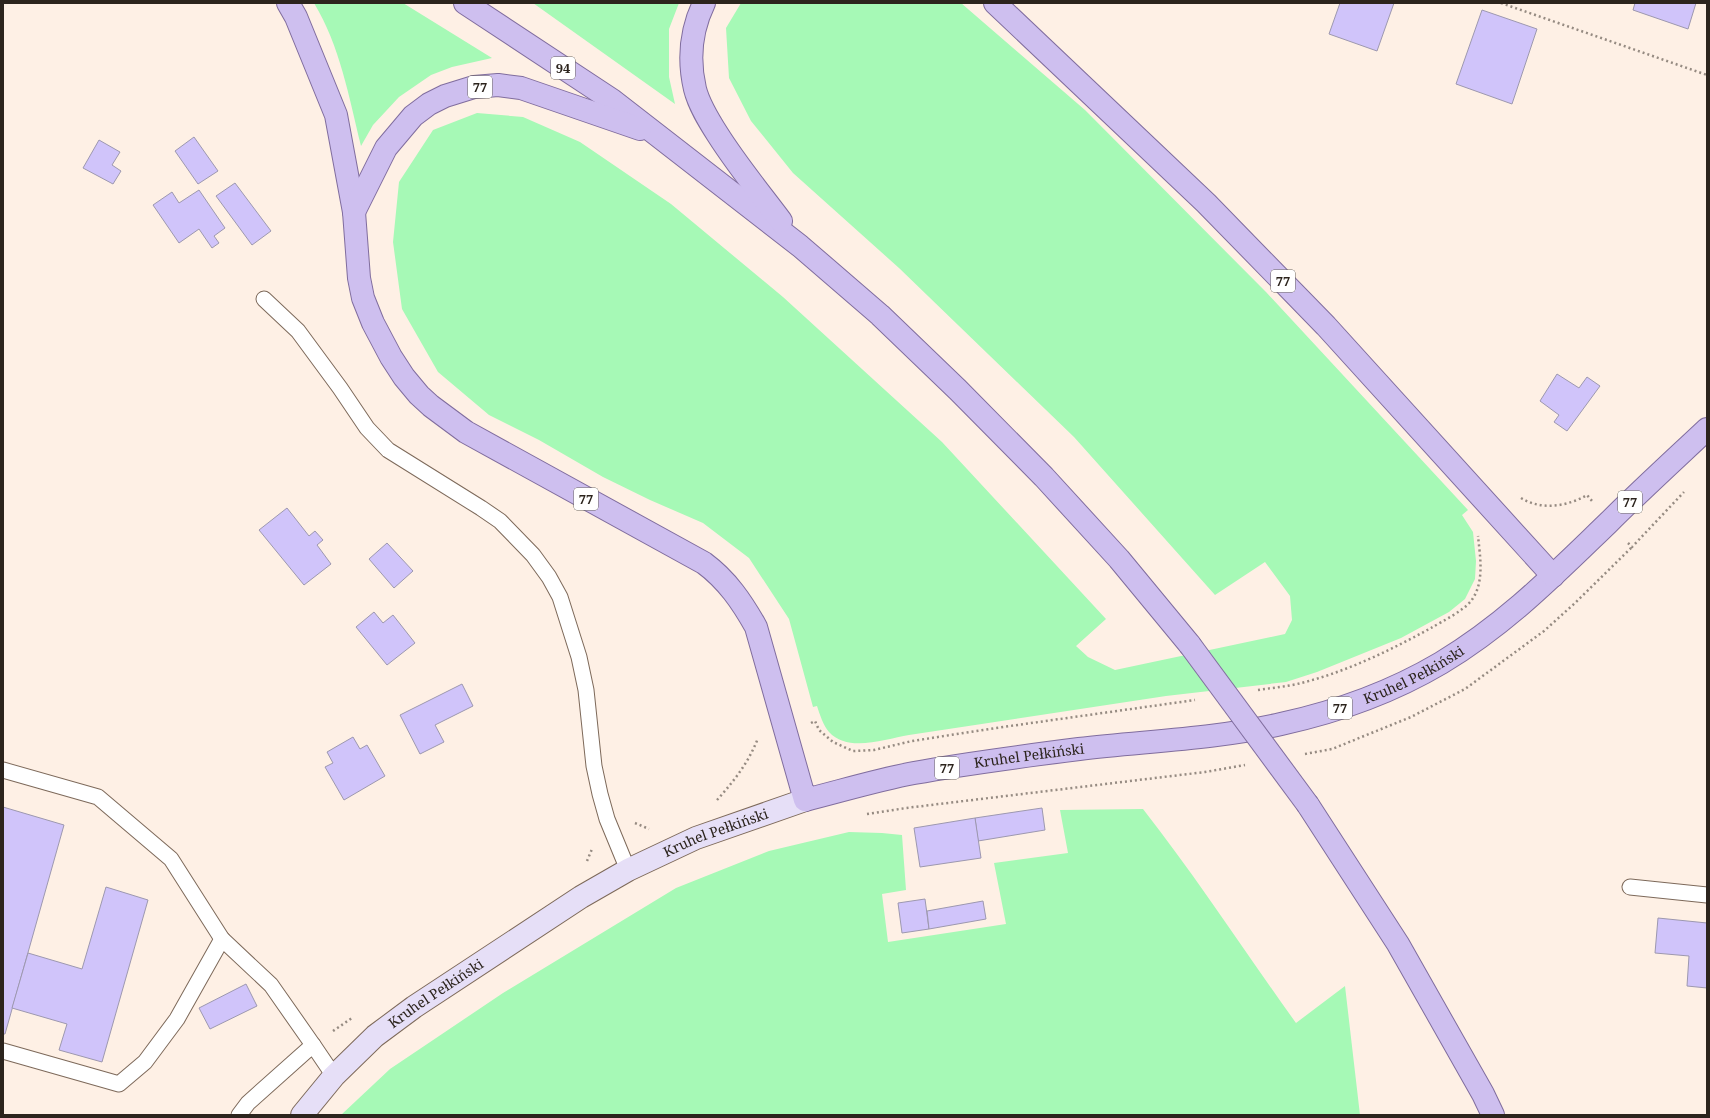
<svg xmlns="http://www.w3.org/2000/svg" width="1710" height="1118" font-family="'Noto Serif',serif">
<rect width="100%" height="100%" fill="#fef0e5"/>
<!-- green -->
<g fill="#a6f9b6">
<path d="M314,3H403L492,58L452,67L431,75L399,97L373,125L361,146C349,97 340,46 314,3Z"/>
<polygon points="533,3 679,3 669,29 669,77 675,104"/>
<path d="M741,3H961L1085,110L1266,292L1468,510L1462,515L1473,532L1476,561L1475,579L1465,599L1449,612L1401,638L1317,672L1286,682L1166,696L909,735C885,739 848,753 829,732C823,725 820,715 817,706L813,707L789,619L749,558L703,523L650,500L603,477L539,440L489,415L438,372L402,309L393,242L399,182L433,130L477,113L523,117L580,142L671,204L783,297L942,442L1106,619L1076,646L1088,657L1115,670L1285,634L1292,620L1290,596L1265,562L1215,595L1074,437L899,268L793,173L751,121L729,78L726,28Z"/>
<path d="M1143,809C1197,878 1245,952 1296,1023L1345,986L1360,1115H341L390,1069L503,993L676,888L769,851L849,832L882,833L902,835L906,890L882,894L888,942L1006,924L994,863L1068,853L1060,810Z"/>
</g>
<!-- building -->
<g fill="#d0c4fa" stroke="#9d98af">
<polygon points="1340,3 1394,3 1377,51 1329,34"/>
<polygon points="1635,3 1696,3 1688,29 1633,10"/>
<polygon points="1482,10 1537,29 1512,104 1456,84"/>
<polygon points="194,137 218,171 198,184 175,151"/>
<polygon points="99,140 120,152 112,165 121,171 113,184 83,168"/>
<polygon points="235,183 271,231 252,245 216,196"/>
<polygon points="199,190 225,228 214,236 219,243 212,248 199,229 179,243 153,205 172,192 179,203"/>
<polygon points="1557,374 1579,388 1587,377 1600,386 1567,431 1554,422 1559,415 1540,401"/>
<polygon points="287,508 309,536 315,531 323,540 317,545 331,564 304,585 259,530"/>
<polygon points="387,543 413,571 394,588 369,559"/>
<polygon points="374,612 383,623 393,615 415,643 387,665 356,627"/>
<polygon points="462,684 473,706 435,725 444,742 420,754 400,715"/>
<polygon points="353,737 360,749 367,745 385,776 344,800 325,767 333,763 327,752"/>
<polygon points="3,807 64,825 5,1034 3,1034"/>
<polygon points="1042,808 1045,830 978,841 975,818"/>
<polygon points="975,818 981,858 920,867 914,828"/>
<polygon points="106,887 148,900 102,1062 59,1050 67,1024 12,1008 28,953 82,969"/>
<polygon points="925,899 929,929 902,933 898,903"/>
<polygon points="983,901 986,919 929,929 927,911"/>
<polygon points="1658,918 1707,923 1707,988 1687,986 1689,956 1655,953"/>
<polygon points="246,984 257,1006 210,1029 199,1008"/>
</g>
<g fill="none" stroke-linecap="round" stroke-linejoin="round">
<defs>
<g id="lane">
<polyline points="264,299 298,331 340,388 367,428 388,450 481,508 500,521 533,555 549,577 560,597 579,657 586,690 594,766 600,794 607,819 628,870"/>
<polyline points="3,770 98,797 171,859 222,939 271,985 313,1045"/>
<polyline points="1630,887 1707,895"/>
<polyline points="3,1051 119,1084 145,1062 177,1019 222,939"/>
<polyline points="239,1115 248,1103 313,1045 334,1076"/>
</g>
<g id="secondary">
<path id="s1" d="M302,1115L334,1076L375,1036L414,1007L581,897L628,870L696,838L805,800"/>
</g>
<g id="primary">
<path id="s2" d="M288,3L296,17L336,115L354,212L359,278L363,298L373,323L391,357L404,377L419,395L431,406L466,432L704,563C727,580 742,602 756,627L805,800C841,791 877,780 914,773C969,763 1024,756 1079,749C1146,741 1215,739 1281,724C1336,712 1392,692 1441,663C1506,624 1554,575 1608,523C1640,491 1674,460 1707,429"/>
<polyline points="465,3 612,100 800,246 880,315 958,390 1044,477 1119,559 1190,645"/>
<path d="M704,3C691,30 688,59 695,89C699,105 709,121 718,135C737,165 760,193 781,221"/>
<polyline points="995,3 1206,203 1326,326 1553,576"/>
<polyline points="354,212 386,148 413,116 429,104 445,96 474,87 498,85 521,88 640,129"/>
<polyline points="1308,805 1398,944 1483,1094 1493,1115"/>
</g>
</defs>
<!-- lane casing -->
<use href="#lane" stroke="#7d695a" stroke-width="17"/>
<!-- secondary casing -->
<use href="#secondary" stroke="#7d695a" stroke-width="24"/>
<!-- primary casing -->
<use href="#primary" stroke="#806d9e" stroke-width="24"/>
<!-- path -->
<g stroke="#968b82" stroke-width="2.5" stroke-dasharray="2 3" stroke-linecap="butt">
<polyline points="1501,3 1707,75"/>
<path d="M1521,498C1542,511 1568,506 1587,495L1592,501"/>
<polyline points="1628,543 1632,547 1684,492"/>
<path d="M1258,690C1271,688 1284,687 1297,684C1344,673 1389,651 1431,628C1443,621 1463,611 1471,601C1485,583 1480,556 1478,536"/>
<polyline points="811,723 815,721 819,730 833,742 853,751 874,750 912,741 996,728 1195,700"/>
<polyline points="1305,754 1332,749 1411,717 1465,689 1544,631 1575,603 1632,547"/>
<path d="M717,800C734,781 749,762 758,738"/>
<polyline points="867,814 906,808 1205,772 1245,765"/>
<polyline points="635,823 649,829"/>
<polyline points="587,861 592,849"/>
<polyline points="333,1031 352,1018"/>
</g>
<!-- lane -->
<use href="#lane" stroke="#fff" stroke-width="15"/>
<!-- secondary -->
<use href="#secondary" stroke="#e6dff7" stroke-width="22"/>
<!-- primary -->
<use href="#primary" stroke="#cebfef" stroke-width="22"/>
<defs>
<polyline id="primary-bridge" points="1190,645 1308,805"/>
</defs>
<!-- primary-bridge casing -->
<use href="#primary-bridge" stroke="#806d9e" stroke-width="24" stroke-linecap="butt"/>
<!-- primary-bridge -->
<use href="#primary-bridge" stroke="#cebfef" stroke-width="22"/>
</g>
<g text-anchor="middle" stroke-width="3.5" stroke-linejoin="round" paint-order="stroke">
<!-- shield labels -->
<g fill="#fff" stroke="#6b6661" stroke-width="1">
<rect x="551" y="57" width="24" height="22" rx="3"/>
<rect x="468" y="76" width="24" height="22" rx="3"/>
<rect x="1271" y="270" width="24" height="22" rx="3"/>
<rect x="574" y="488" width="24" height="22" rx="3"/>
<rect x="1618" y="491" width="24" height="22" rx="3"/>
<rect x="1328" y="697" width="24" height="22" rx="3"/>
<rect x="935" y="757" width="24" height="22" rx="3"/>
</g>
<g font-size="13" font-weight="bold" fill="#2c241d">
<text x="563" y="73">94</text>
<text x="480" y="92">77</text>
<text x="1283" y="286">77</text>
<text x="586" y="504">77</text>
<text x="1630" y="507">77</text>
<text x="1340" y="713">77</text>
<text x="947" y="773">77</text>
</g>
<!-- street labels -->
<g font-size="14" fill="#2c241d" stroke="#fff">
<text dy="5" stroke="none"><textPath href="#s2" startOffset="1639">Kruhel Pełkiński</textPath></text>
<text dy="5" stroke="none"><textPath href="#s2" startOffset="1243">Kruhel Pełkiński</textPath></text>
<text dy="5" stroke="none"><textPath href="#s1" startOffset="506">Kruhel Pełkiński</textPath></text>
<text dy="5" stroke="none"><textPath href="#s1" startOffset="182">Kruhel Pełkiński</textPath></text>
</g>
</g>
<!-- border -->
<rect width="1710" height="1118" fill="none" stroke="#2c241d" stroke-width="8"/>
</svg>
